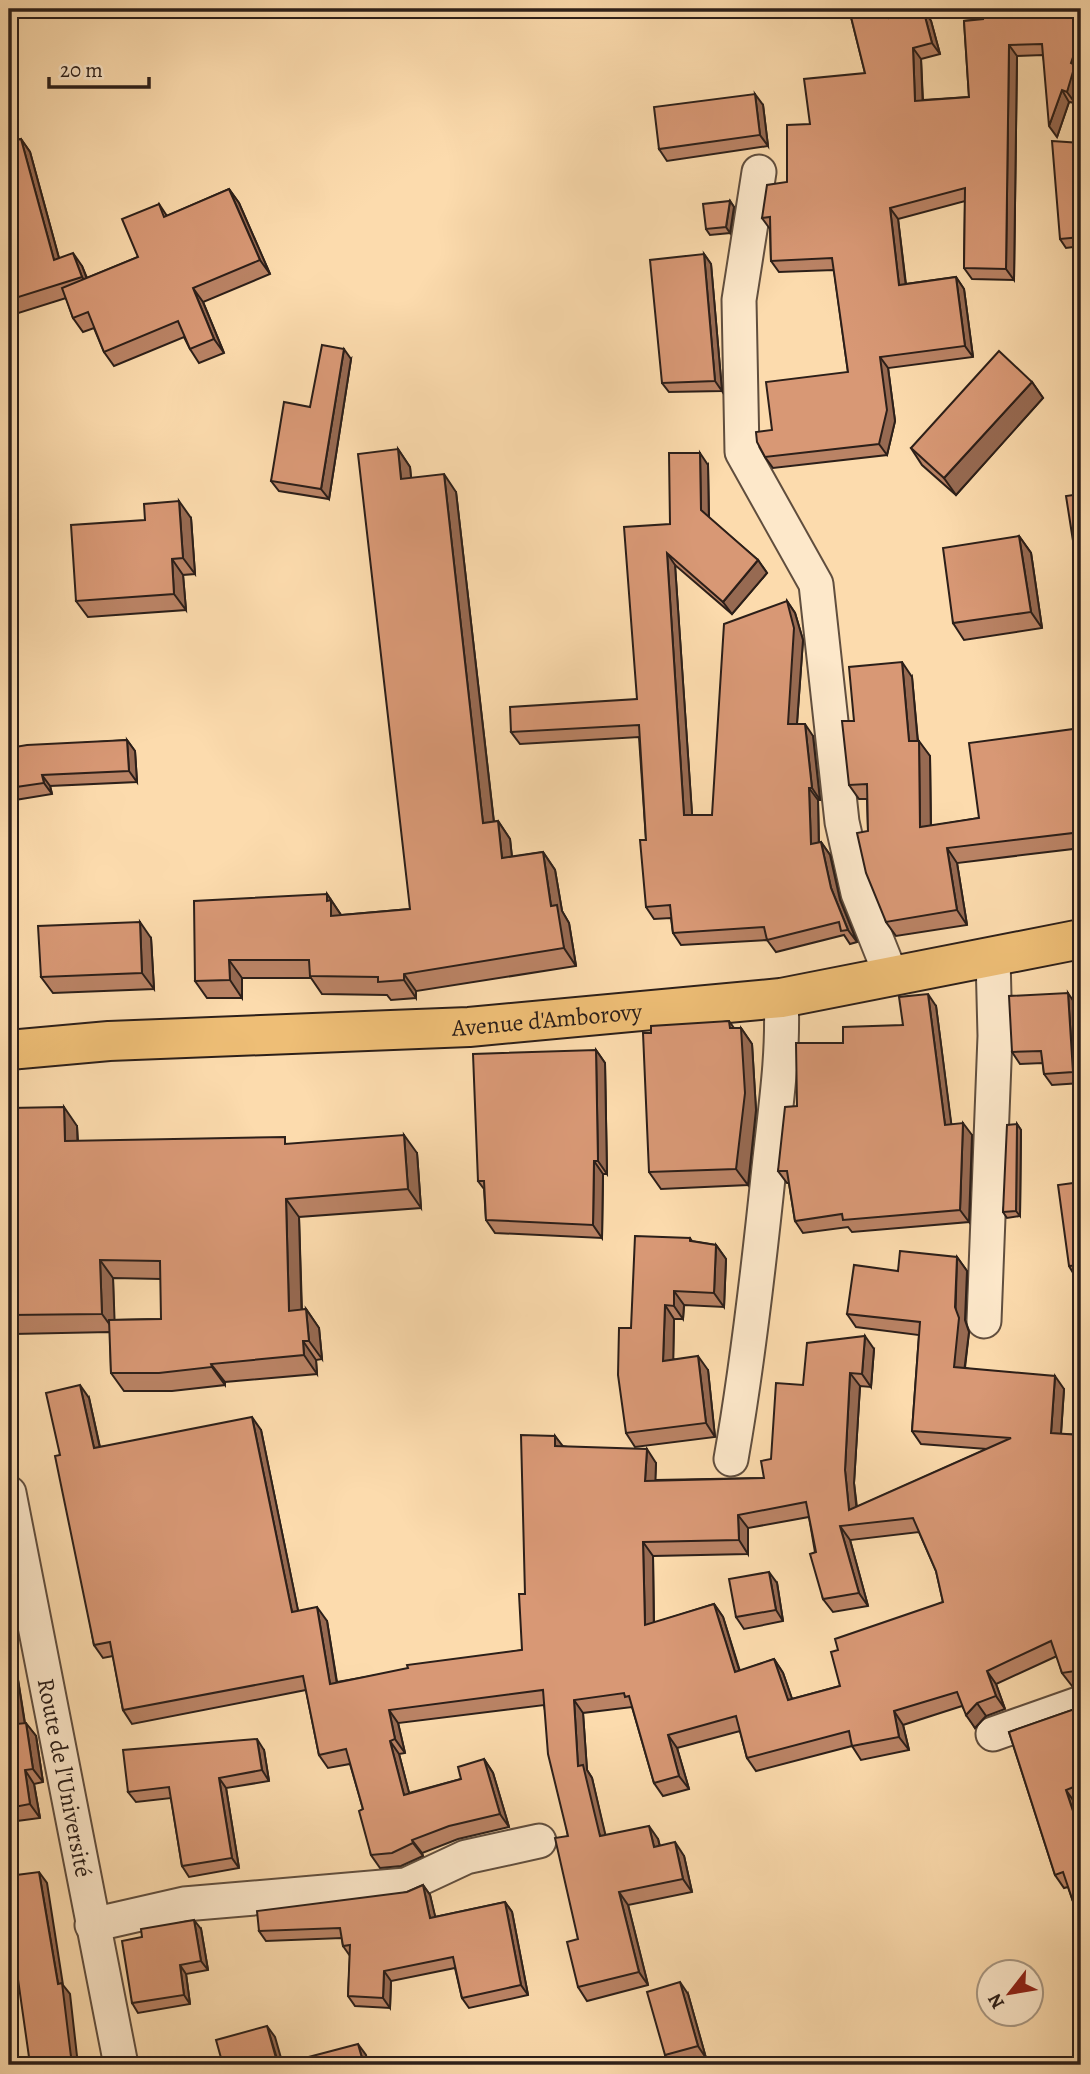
<svg xmlns="http://www.w3.org/2000/svg" width="1090" height="2074" font-family="Alegreya,serif">
<rect width="100%" height="100%" fill="#fcdbad"/>
<filter id="stains"><feTurbulence type="fractalNoise" baseFrequency=".00286" numOctaves="4"/><feColorMatrix values="0 0 0 0 .2 0 0 0 0 .09 0 0 0 0 .02 0 0 0 .5 -.17"/></filter>
<radialGradient id="worn" r=".72"><stop offset=".6" stop-color="#630" stop-opacity="0"/><stop offset="1" stop-color="#630" stop-opacity=".3"/></radialGradient>
<g fill="none" stroke-linecap="round" stroke-linejoin="round">
<defs>
<g id="minor">
<polyline points="759,172 739,300 742,452 816,584 842,822 858,893 892,978"/>
<polyline points="984,1321 995,1036 993,957"/>
<path d="M731,1459C748,1363 759,1265 769,1168C775,1111 784,1055 781,998"/>
<path id="s1" d="M9,1493L121,2065"/>
<polyline points="993,1734 1081,1703"/>
<polyline points="92,1925 184,1904 406,1885 466,1857 539,1841"/>
</g>
<g id="major">
<path id="s2" d="M9,1050L109,1041L469,1027L781,998L1081,939"/>
</g>
</defs>
<!-- minor casing -->
<use href="#minor" stroke="#604e3e" stroke-width="37"/>
<!-- major casing -->
<use href="#major" stroke="#2c1f19" stroke-width="42"/>
<!-- minor -->
<use href="#minor" stroke="#fde8ca" stroke-width="33"/>
<!-- major -->
<use href="#major" stroke="#eebe76" stroke-width="38"/>
</g>
<!-- wall -->
<g fill="#ba8365" stroke="#2c1f19" stroke-width="2" fill-rule="evenodd">
<polygon points="849,9 892,9 893,16 923,9 931,21 940,54 921,59 923,100 969,97 964,21 1081,9 1081,68 1080,72 1081,74 1081,82 1075,103 1069,102 1057,137 1043,55 1017,56 1014,280 972,279 964,268 965,201 898,219 906,284 956,277 964,289 973,357 888,368 895,421 887,455 773,468 765,457 772,430 848,372 834,270 779,272 771,261 770,229 762,218 787,182 810,124 865,73"/>
<polygon points="763,105 768,146 667,161 659,149"/>
<polygon points="21,139 30,152 59,258 82,266 87,278 138,257 159,204 167,216 229,189 239,203 270,274 203,302 224,353 199,363 190,349 184,337 114,366 104,352 94,328 83,332 73,318 66,298 9,316 9,142"/>
<polygon points="1081,143 1081,246 1066,248 1060,239"/>
<polygon points="730,201 734,207 730,233 710,235 706,229"/>
<polygon points="704,254 711,264 722,391 669,392 662,383"/>
<polygon points="351,359 329,499 279,491 271,481 310,407"/>
<polygon points="1032,382 1043,398 956,495 922,465 911,448"/>
<polygon points="398,449 410,467 411,478 456,492 494,822 498,821 510,839 512,857 543,852 555,870 562,911 569,923 576,966 416,991 416,998 391,1000 387,995 322,994 311,978 242,978 242,998 207,998 195,981 327,894 341,915 410,909"/>
<polygon points="708,465 709,518 758,560 767,573 732,614 675,565 692,815 712,815 787,601 795,613 803,640 797,724 813,736 820,800 818,800 819,843 821,842 830,855 840,900 857,942 850,944 844,935 776,952 767,940 681,945 673,933 671,918 654,919 646,907 646,840 639,737 520,744 511,732 637,699 670,524"/>
<polygon points="191,518 195,574 183,575 186,610 88,617 76,601"/>
<polygon points="1019,536 1031,553 1042,628 964,640 953,623"/>
<polygon points="912,677 918,741 930,756 931,826 979,818 1081,728 1081,848 957,863 967,925 896,936 886,922 868,831 867,799 859,799 849,785"/>
<polygon points="127,740 135,751 137,782 50,786 52,794 9,801 9,748"/>
<polygon points="151,938 154,989 53,993 41,977"/>
<polygon points="1076,1005 1081,1083 1052,1085 1044,1074 1043,1063 1020,1064 1012,1052"/>
<polygon points="936,1006 951,1124 972,1135 969,1222 852,1232 848,1227 803,1233 795,1221 789,1183 787,1183 778,1171 797,1106 843,1043 903,1025"/>
<polygon points="729,1021 734,1028 741,1028 752,1044 756,1110 748,1185 661,1189 649,1172 651,1033"/>
<polygon points="596,1050 605,1063 607,1174 603,1174 602,1238 495,1233 486,1220 484,1189 478,1181"/>
<path d="M9,1099V1108L77,1126L78,1141L289,1144L417,1153L421,1208L299,1217L302,1310L306,1309L319,1328L322,1359L316,1360L317,1374L225,1382V1385L172,1391H124L111,1373L110,1332L13,1334L9,1328ZM113,1278L161,1279V1319L114,1320Z"/>
<polygon points="1017,1124 1021,1130 1020,1216 1007,1218 1003,1212"/>
<polygon points="1081,1182 1081,1277 1076,1278 1069,1266"/>
<polygon points="690,1238 692,1241 716,1245 726,1259 724,1307 684,1305 683,1319 674,1319 673,1359 708,1370 715,1437 635,1447 626,1433 631,1328"/>
<path d="M957,1257L967,1271L965,1320L969,1332L965,1368L1064,1389L1061,1434L1081,1435V1684L1072,1686L1062,1673L1057,1656L996,1684L1005,1709L986,1716L975,1728L962,1706L903,1725L909,1750L861,1760L852,1746L756,1771L747,1758L740,1731L677,1748L689,1789L663,1796L654,1783L632,1707L583,1713L587,1770L592,1778L605,1835L658,1839L660,1846L684,1856L692,1892L628,1905L648,1985L587,2001L578,1987V1939L568,1836L544,1705L398,1723L405,1753L399,1754L409,1793L461,1779L484,1759L493,1773L509,1827L458,1839L422,1853L423,1856L401,1866L380,1868L371,1855L363,1809L350,1764L328,1768L319,1755L306,1690L132,1724L123,1710L113,1656L103,1658L94,1645L60,1455L89,1398L100,1447L261,1430L298,1611L327,1621L337,1682L522,1650L525,1594L555,1436L562,1446L656,1463L655,1480L764,1478L803,1385L874,1349L871,1387L860,1386L854,1483L857,1507L987,1449L921,1444L912,1431L919,1335L856,1327L847,1314L898,1271ZM809,1517L823,1599L833,1612L868,1606L850,1540L919,1532L936,1571L943,1602L838,1650L840,1686L792,1699L783,1673L774,1659L740,1671L723,1617L714,1604L654,1623L653,1556L748,1554V1528Z"/>
<polygon points="777,1583 783,1621 744,1629 736,1617"/>
<polygon points="9,1642 13,1648 25,1723 36,1736 43,1782 34,1784 40,1818 9,1822"/>
<polygon points="1081,1704 1081,1801 1075,1803 1081,1821 1081,1925 1068,1887 1064,1888 1055,1875 1009,1732 1078,1708"/>
<polygon points="264,1750 269,1781 226,1788 239,1868 189,1877 182,1866 171,1798 136,1802 128,1792"/>
<polygon points="423,1885 430,1895 435,1917 505,1902 512,1912 528,1995 469,2008 462,1998 455,1968 391,1981 390,2008 355,2006 348,1996 350,1956 343,1946 342,1938 266,1941 259,1931 407,1892"/>
<polygon points="201,1929 208,1970 186,1974 190,2004 138,2013 132,2003"/>
<polygon points="688,1994 706,2058 677,2065 672,2065 665,2055"/>
</g>
<!-- shaded-wall -->
<g fill="#976a52" stroke="#2c1f19" stroke-width="2">
<polygon points="886,9 892,9 897,29 889,18"/>
<polygon points="923,9 931,21 940,54 932,43"/>
<polygon points="1081,34 1081,68 1080,72 1081,74 1081,82 1075,103 1067,92 1071,63"/>
<polygon points="1009,45 1017,56 1014,280 1006,269"/>
<polygon points="913,48 921,59 923,112 915,101"/>
<polygon points="1062,90 1069,102 1057,137 1049,126"/>
<polygon points="755,94 763,105 768,146 760,135"/>
<polygon points="21,139 30,152 63,273 54,260"/>
<polygon points="229,189 239,203 270,274 260,260"/>
<polygon points="730,201 734,207 730,233 726,227"/>
<polygon points="890,208 898,219 907,296 899,285"/>
<polygon points="73,253 82,266 91,290 82,277"/>
<polygon points="704,254 711,264 722,391 715,381"/>
<polygon points="956,277 964,289 973,357 965,346"/>
<polygon points="193,288 203,302 224,353 214,339"/>
<polygon points="344,349 351,359 329,499 321,489"/>
<polygon points="880,357 888,368 895,421 887,455 879,444"/>
<polygon points="1032,382 1043,398 956,495 944,478"/>
<polygon points="398,449 410,467 413,497 401,479"/>
<polygon points="700,453 708,465 709,523 701,510"/>
<polygon points="444,474 456,492 496,841 483,823"/>
<polygon points="179,501 191,518 195,574 183,558"/>
<polygon points="1019,536 1031,553 1042,628 1031,612"/>
<polygon points="667,553 675,565 693,828 684,815"/>
<polygon points="172,559 183,575 186,610 174,594"/>
<polygon points="758,560 767,573 732,614 723,602"/>
<polygon points="787,601 795,613 803,640 796,736 788,724"/>
<polygon points="902,662 912,677 919,756 909,741"/>
<polygon points="805,724 813,736 820,800 812,788"/>
<polygon points="127,740 135,751 137,782 129,771"/>
<polygon points="919,741 930,756 931,842 920,827"/>
<polygon points="42,775 50,786 52,794 44,783"/>
<polygon points="809,788 818,800 819,856 811,844"/>
<polygon points="498,821 510,839 514,876 502,858"/>
<polygon points="821,842 830,855 840,900 857,942 848,930 831,888"/>
<polygon points="947,848 957,863 967,925 957,910"/>
<polygon points="543,852 555,870 562,911 569,923 576,966 564,948 551,906"/>
<polygon points="327,894 343,918 331,916 327,901"/>
<polygon points="140,922 151,938 154,989 142,973"/>
<polygon points="229,960 242,978 242,998 230,980"/>
<polygon points="404,974 416,991 416,998 404,980"/>
<polygon points="1068,993 1076,1005 1081,1083 1073,1072"/>
<polygon points="928,994 936,1006 953,1137 945,1125"/>
<polygon points="741,1028 752,1044 756,1110 748,1185 736,1169"/>
<polygon points="596,1050 605,1063 607,1174 598,1161"/>
<polygon points="64,1107 77,1126 78,1160 65,1141"/>
<polygon points="963,1123 972,1135 969,1222 960,1210"/>
<polygon points="1017,1124 1021,1130 1020,1216 1016,1211"/>
<polygon points="404,1135 417,1153 421,1208 408,1189"/>
<polygon points="594,1161 603,1174 602,1238 593,1225"/>
<polygon points="286,1199 299,1217 302,1329 289,1311"/>
<polygon points="716,1245 726,1259 724,1307 714,1293"/>
<polygon points="957,1257 967,1271 965,1320 969,1332 963,1380 954,1367"/>
<polygon points="100,1260 113,1278 115,1332 102,1314"/>
<polygon points="674,1291 684,1305 683,1319 674,1306"/>
<polygon points="665,1305 674,1319 673,1374 663,1361"/>
<polygon points="306,1309 319,1328 322,1359 309,1341"/>
<polygon points="865,1336 874,1349 871,1387 862,1374"/>
<polygon points="303,1341 316,1360 317,1374 304,1355"/>
<polygon points="698,1356 708,1370 715,1437 706,1423"/>
<polygon points="211,1364 225,1382 225,1385 212,1367"/>
<polygon points="850,1373 860,1386 854,1483 858,1524 849,1510 845,1470"/>
<polygon points="1055,1376 1064,1389 1060,1447 1051,1433"/>
<polygon points="80,1385 89,1398 103,1462 94,1448"/>
<polygon points="252,1417 261,1430 301,1625 292,1612"/>
<polygon points="555,1436 565,1449 555,1446"/>
<polygon points="647,1449 656,1463 655,1494 645,1481"/>
<polygon points="738,1515 748,1528 748,1554 739,1540"/>
<polygon points="840,1526 850,1540 868,1606 859,1593"/>
<polygon points="643,1542 653,1556 654,1639 645,1625"/>
<polygon points="769,1572 777,1583 783,1621 776,1610"/>
<polygon points="714,1604 723,1617 744,1686 735,1672"/>
<polygon points="317,1607 327,1621 339,1697 330,1684"/>
<polygon points="9,1642 13,1648 27,1738 17,1724 9,1669"/>
<polygon points="774,1659 783,1673 797,1713 788,1700"/>
<polygon points="987,1671 996,1684 1005,1709 996,1696"/>
<polygon points="574,1700 583,1713 587,1770 592,1778 609,1850 600,1836 578,1766"/>
<polygon points="977,1703 986,1716 975,1728 966,1715"/>
<polygon points="389,1710 398,1723 405,1753 395,1739"/>
<polygon points="894,1711 903,1725 909,1750 899,1737"/>
<polygon points="26,1723 36,1736 43,1782 33,1769"/>
<polygon points="668,1735 677,1748 689,1789 679,1776"/>
<polygon points="257,1739 264,1750 269,1781 262,1770"/>
<polygon points="390,1741 399,1754 413,1808 404,1795"/>
<polygon points="484,1759 493,1773 509,1827 500,1814"/>
<polygon points="25,1770 34,1784 40,1818 30,1804"/>
<polygon points="219,1778 226,1788 239,1868 232,1858"/>
<polygon points="1066,1790 1075,1803 1081,1821 1081,1835"/>
<polygon points="649,1826 658,1839 663,1860 654,1847"/>
<polygon points="412,1840 422,1853 423,1856 413,1843"/>
<polygon points="675,1842 684,1856 692,1892 683,1879"/>
<polygon points="39,1872 47,1883 63,1985 70,1994 78,2065 72,2065"/>
<polygon points="423,1885 430,1895 438,1928 430,1918"/>
<polygon points="619,1892 628,1905 648,1985 639,1972"/>
<polygon points="505,1902 512,1912 528,1995 521,1985"/>
<polygon points="194,1920 201,1929 208,1970 201,1961"/>
<polygon points="180,1965 186,1974 190,2004 184,1995"/>
<polygon points="384,1971 391,1981 390,2008 383,1998"/>
<polygon points="680,1982 688,1994 706,2058 698,2046"/>
<polygon points="267,2026 275,2037 283,2065 279,2065"/>
<polygon points="358,2044 366,2055 368,2065 364,2065"/>
</g>
<!-- building -->
<g fill="#d89875" stroke="#2c1f19" stroke-width="2" fill-rule="evenodd">
<polygon points="849,9 886,9 889,18 923,9 932,43 913,48 915,101 969,97 964,21 983,19 982,9 1081,9 1081,34 1071,63 1075,65 1067,92 1062,90 1049,126 1042,44 1009,45 1006,269 964,268 965,188 890,208 899,285 956,277 965,346 880,357 887,410 879,444 765,457 757,442 756,432 772,430 766,382 848,372 832,258 771,261 770,217 762,218 767,185 787,182 787,125 810,124 804,79 865,73"/>
<polygon points="755,94 760,135 659,149 654,107"/>
<polygon points="21,139 54,260 73,253 82,277 9,300 9,142"/>
<polygon points="1052,141 1081,143 1081,237 1060,239"/>
<polygon points="229,189 260,260 193,288 214,339 190,349 178,321 104,352 88,312 73,318 62,288 138,257 122,219 159,204 164,217"/>
<polygon points="730,201 726,227 706,229 703,204"/>
<polygon points="704,254 715,381 662,383 650,260"/>
<polygon points="322,345 344,349 321,489 271,481 284,402 310,407"/>
<polygon points="999,351 1032,382 944,478 911,448"/>
<polygon points="398,449 401,479 444,474 483,823 498,821 502,858 543,852 551,906 557,905 564,948 404,974 404,980 378,982 378,977 310,976 309,960 229,960 230,980 195,981 194,901 327,894 327,901 331,900 331,916 410,909 358,454"/>
<polygon points="669,453 700,453 701,510 758,560 723,602 667,553 684,815 712,815 724,624 787,601 794,628 788,724 805,724 812,788 809,788 811,844 821,842 831,888 848,930 841,931 839,922 767,940 764,927 673,933 670,905 646,907 640,840 646,840 639,725 511,732 510,707 637,699 624,527 670,524"/>
<polygon points="1081,494 1081,592 1066,496"/>
<polygon points="179,501 183,558 172,559 174,594 76,601 71,525 145,520 144,504"/>
<polygon points="1019,536 1031,612 953,623 943,548"/>
<polygon points="902,662 909,741 919,741 920,827 979,818 969,743 1081,728 1081,832 947,848 957,910 886,922 866,873 857,833 868,831 867,784 849,785 842,721 854,721 849,667"/>
<polygon points="127,740 129,771 42,775 44,783 9,788 9,748 27,745"/>
<polygon points="140,922 142,973 41,977 38,926"/>
<polygon points="1068,993 1073,1072 1044,1074 1041,1051 1012,1052 1009,996"/>
<polygon points="928,994 945,1125 963,1123 960,1210 843,1220 842,1214 795,1221 787,1171 778,1171 785,1107 797,1106 796,1043 843,1043 843,1027 903,1025 899,997"/>
<polygon points="729,1021 730,1028 741,1028 745,1093 736,1169 649,1172 643,1033 651,1033 651,1026"/>
<polygon points="596,1050 598,1161 594,1161 593,1225 486,1220 484,1181 478,1181 473,1054"/>
<polygon points="64,1107 65,1141 285,1137 285,1144 404,1135 408,1189 286,1199 289,1311 306,1309 309,1341 303,1341 304,1355 211,1364 212,1367 159,1373 111,1373 109,1320 161,1319 160,1261 100,1260 102,1314 9,1315 9,1108"/>
<polygon points="1017,1124 1016,1211 1003,1212 1007,1125"/>
<polygon points="1081,1182 1081,1265 1069,1266 1058,1185"/>
<polygon points="635,1236 690,1238 690,1241 716,1245 714,1293 674,1291 674,1306 665,1305 663,1361 698,1356 706,1423 626,1433 618,1375 619,1328 631,1328"/>
<path d="M900,1251L957,1257L955,1307L959,1318L954,1367L1055,1376L1051,1433L1081,1435V1583L1074,1584L1081,1599V1674L1075,1671L1062,1673L1051,1641L987,1671L996,1696L977,1703L966,1715L957,1692L894,1711L899,1737L852,1746L849,1731L747,1758L736,1716L668,1735L679,1776L654,1783L629,1696L625,1697L624,1693L574,1700L578,1766L583,1765L600,1836L649,1826L654,1847L675,1842L683,1879L619,1892L639,1972L578,1987L567,1942L578,1939L555,1838L568,1836L548,1754L543,1690L389,1710L395,1739L390,1741L404,1795L461,1779L458,1767L484,1759L500,1814L449,1826L412,1840L413,1843L392,1853L371,1855L359,1811L363,1809L346,1749L319,1755L303,1676L123,1710L110,1642L94,1645L55,1456L60,1455L46,1393L80,1385L94,1448L252,1417L292,1612L317,1607L330,1684L408,1668L407,1665L522,1650L519,1594H525L521,1435L555,1436V1446L647,1449L645,1481L764,1478L761,1461L771,1459L776,1383L803,1385L807,1343L865,1336L862,1374L850,1373L845,1470L849,1510L1011,1438L912,1431L920,1322L847,1314L854,1265L898,1271ZM806,1502L816,1552L810,1554L823,1599L859,1593L840,1526L913,1518L936,1571L943,1602L835,1639L838,1650L831,1652L840,1686L788,1700L774,1659L735,1672L714,1604L645,1625L643,1542L739,1540L738,1515Z"/>
<polygon points="769,1572 776,1610 736,1617 729,1579"/>
<polygon points="9,1669 17,1724 26,1723 33,1769 25,1770 30,1804 9,1808"/>
<polygon points="1081,1704 1081,1784 1066,1790 1081,1835 1081,1925 1063,1872 1055,1875 1009,1732 1078,1708"/>
<polygon points="257,1739 262,1770 219,1778 232,1858 182,1866 169,1787 128,1792 123,1750"/>
<polygon points="39,1872 58,1984 62,1983 72,2065 23,2065 22,2058 29,2057 9,1916 9,1876"/>
<polygon points="423,1885 430,1918 505,1902 521,1985 462,1998 453,1957 384,1971 383,1998 348,1996 350,1945 343,1946 340,1928 259,1931 257,1911 407,1892"/>
<polygon points="194,1920 201,1961 180,1965 184,1995 132,2003 122,1941 142,1937 141,1929"/>
<polygon points="680,1982 698,2046 665,2055 647,1992"/>
<polygon points="267,2026 278,2065 358,2044 364,2065 223,2065 216,2040"/>
</g>
<g text-anchor="middle" stroke-width="6" stroke-linejoin="round" paint-order="stroke">
<!-- street labels -->
<g font-size="24" fill="#2c1f19" stroke="#fde8ca">
<text dy="8" stroke="none"><textPath href="#s2" startOffset="539">Avenue d'Amborovy</textPath></text>
<text dy="8" stroke="none"><textPath href="#s1" startOffset="290">Route de l'Université</textPath></text>
</g>
</g>
<!-- margin -->
<rect width="1090" height="2074" fill="none" stroke="#fcdbad" stroke-width="35"/>
<rect x="10" y="10" width="1069" height="2053" fill="none" stroke="#2c1f19" stroke-width="3.5"/>
<rect x="18" y="18" width="1055" height="2039" fill="none" stroke="#2c1f19" stroke-width="2"/>
<!-- north arrow -->
<g transform="translate(1010 1993) rotate(239)"><circle r="33" fill="#fde8ca" stroke="#a99883" stroke-width="2"/>
<path d="M0-5L12 26L0 18L-12 26Z" fill="#8f2418"/>
<text y="-10" font-size="19" font-weight="bold" text-anchor="middle" fill="#2c1f19">N</text>
</g>
<!-- scale -->
<path d="M49 77v10h100v-10" fill="none" stroke="#2c1f19" stroke-width="3.5"/>
<text x="60" y="77" font-size="21" fill="#2c1f19" stroke="#fde8ca" stroke-width="5" paint-order="stroke">20 m</text>
<rect width="100%" height="100%" filter="url(#stains)"/>
<rect width="100%" height="100%" fill="url(#worn)"/>
</svg>
